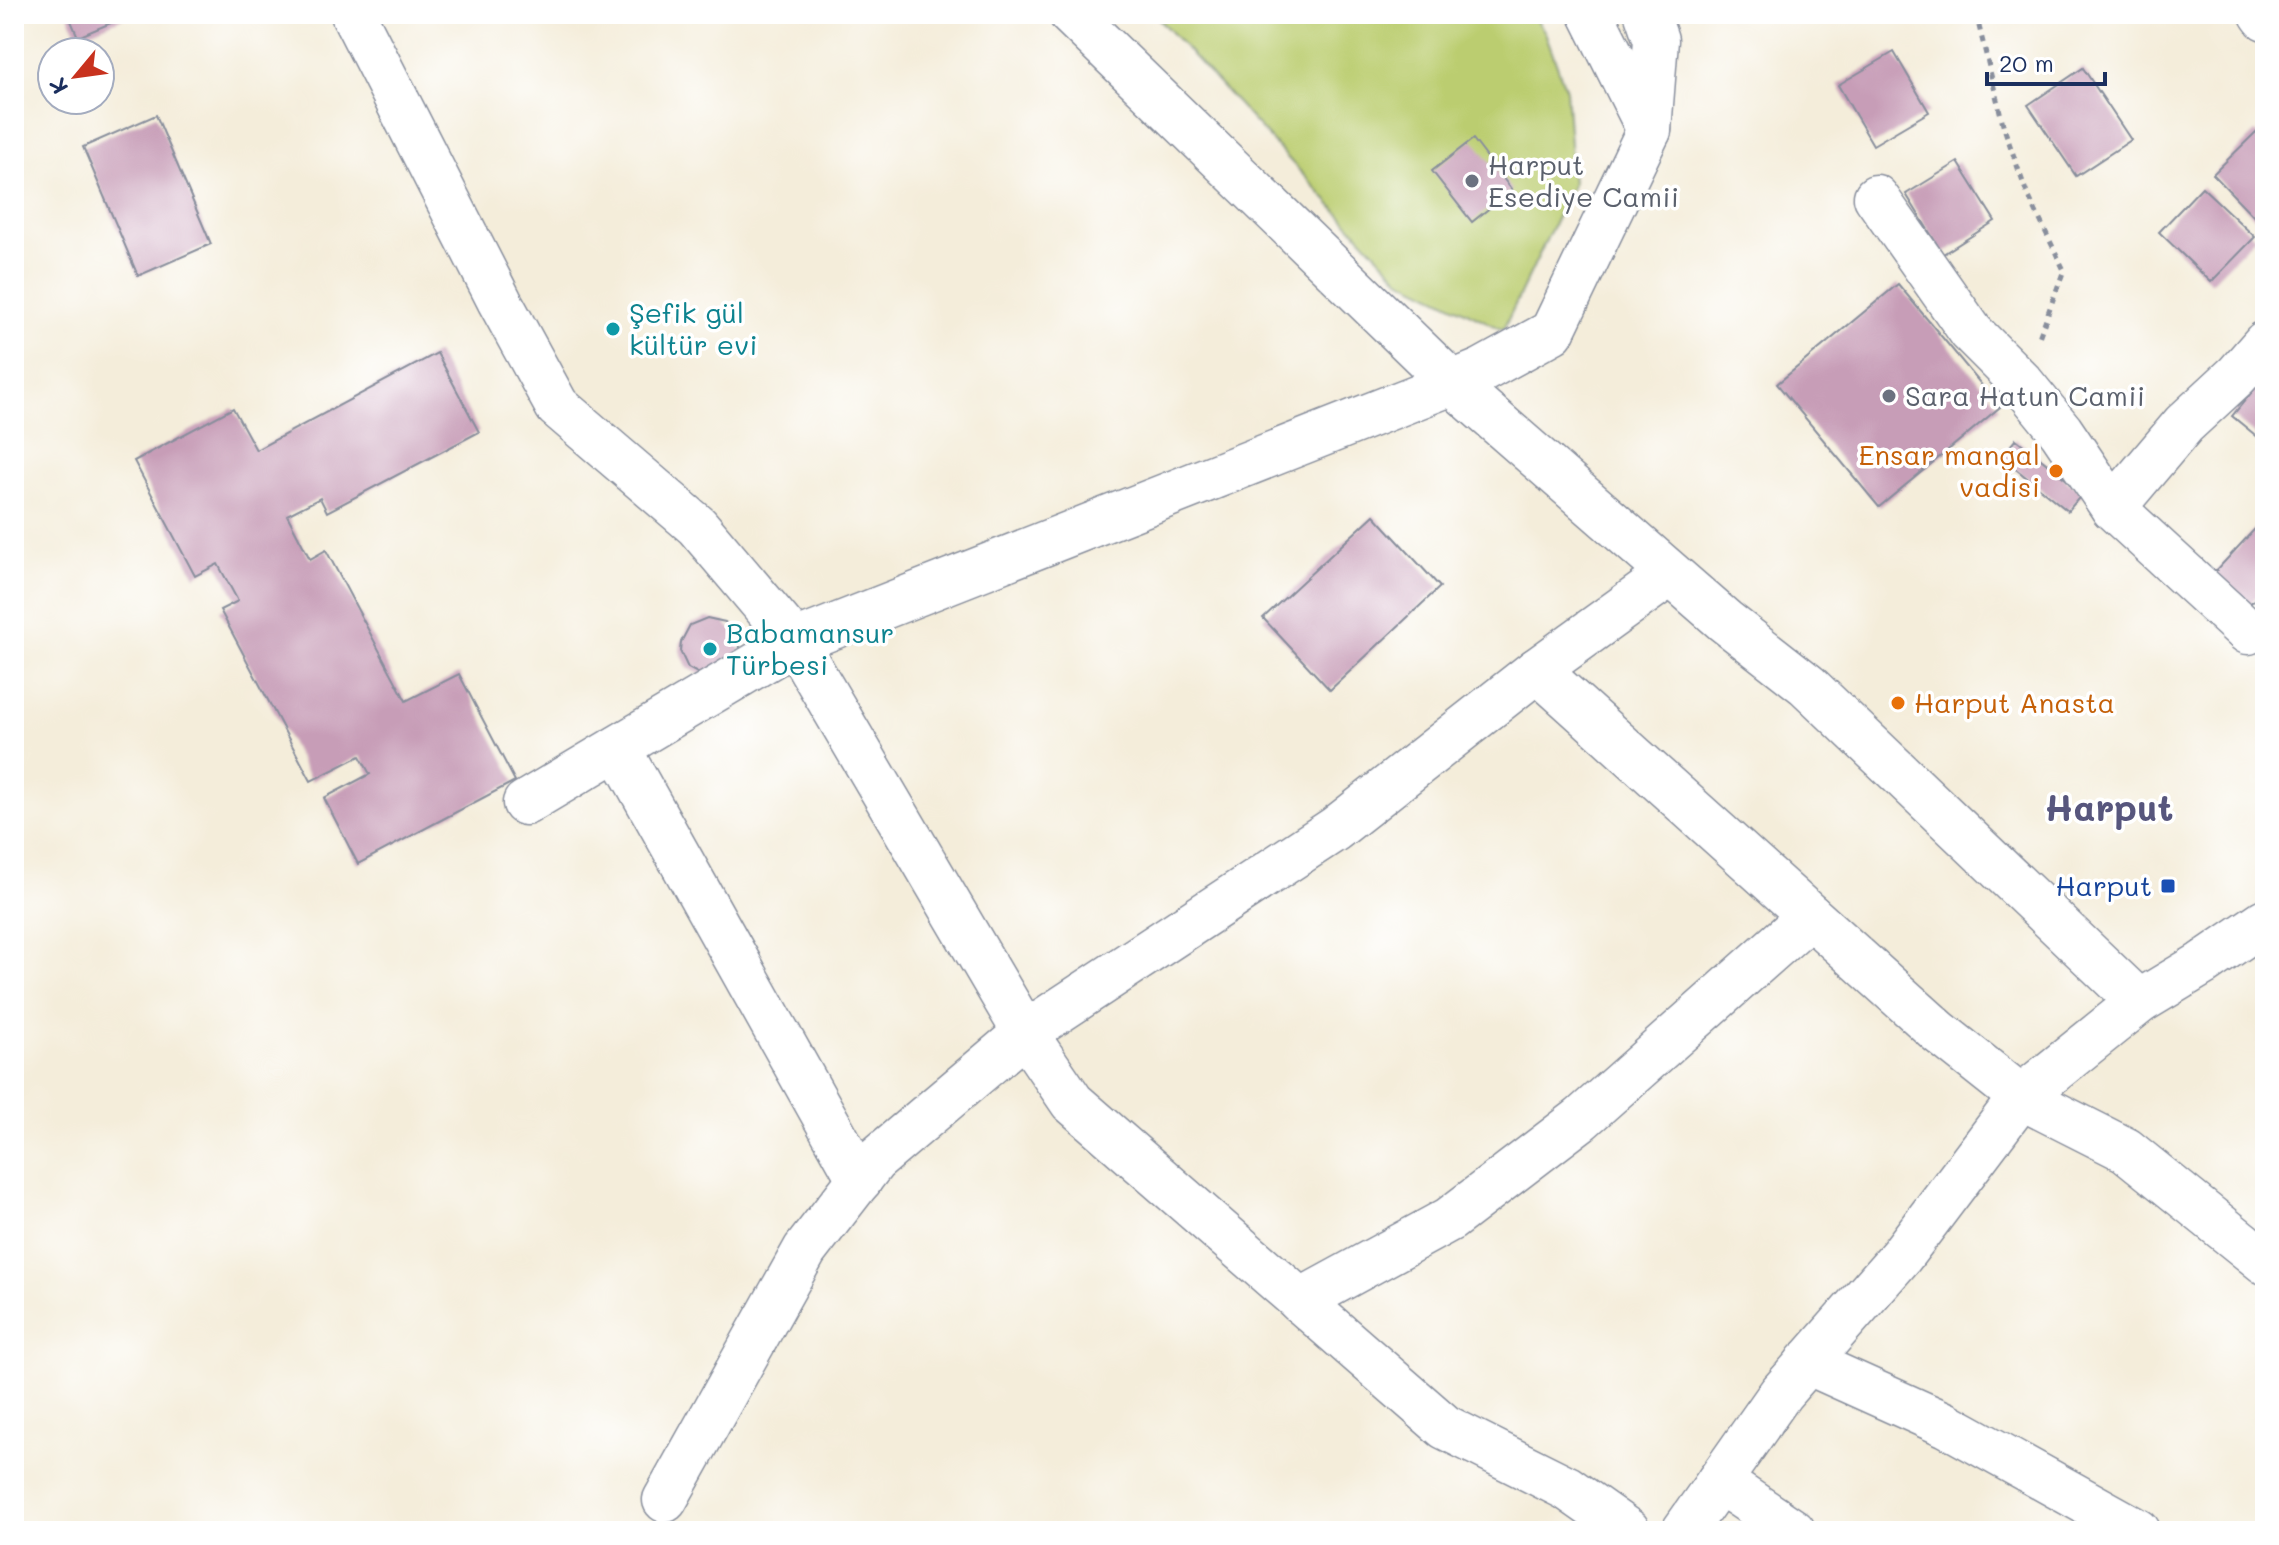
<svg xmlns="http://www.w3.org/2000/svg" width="2279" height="1545" font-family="Mali,sans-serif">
<rect width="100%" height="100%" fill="#fff"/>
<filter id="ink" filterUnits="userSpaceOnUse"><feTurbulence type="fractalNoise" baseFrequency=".0125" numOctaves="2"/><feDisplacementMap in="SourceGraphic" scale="16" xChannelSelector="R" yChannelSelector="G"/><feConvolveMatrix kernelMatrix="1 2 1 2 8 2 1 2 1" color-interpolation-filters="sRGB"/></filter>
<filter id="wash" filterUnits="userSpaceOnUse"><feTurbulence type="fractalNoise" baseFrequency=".006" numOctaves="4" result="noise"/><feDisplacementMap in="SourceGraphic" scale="32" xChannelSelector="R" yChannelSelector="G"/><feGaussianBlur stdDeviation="1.8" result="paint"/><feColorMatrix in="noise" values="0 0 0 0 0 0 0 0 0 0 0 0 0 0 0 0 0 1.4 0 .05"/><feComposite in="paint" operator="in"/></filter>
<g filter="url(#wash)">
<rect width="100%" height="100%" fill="#f4edda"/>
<!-- green -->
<polygon fill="#bbcd70" stroke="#6b7e67" stroke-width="2" points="1154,14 1532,14 1545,32 1566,90 1573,184 1503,330 1400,279"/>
<g id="blocks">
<!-- building -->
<g fill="#c79db7">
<polygon points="68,14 132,14 78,37"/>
<polygon points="1894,52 1929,112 1873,145 1838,85"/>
<polygon points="2083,68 2131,140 2076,176 2028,105"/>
<polygon points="156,115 211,244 138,276 83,147"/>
<polygon points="2256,132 2265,141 2265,220 2261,224 2213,174"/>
<polygon points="1473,139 1512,190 1472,222 1432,171"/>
<polygon points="1958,162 1995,221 1943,254 1906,194"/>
<polygon points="2202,187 2255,237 2211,282 2159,232"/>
<polygon points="1898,284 2000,407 1879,507 1777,384"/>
<polygon points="437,353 479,432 327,512 320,498 287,515 310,559 326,550 406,701 459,674 515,781 358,864 324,798 370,774 360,756 311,781 220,610 238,601 218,564 195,576 134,461 233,408 256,450"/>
<polygon points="2265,376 2265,443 2232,416"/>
<polygon points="2016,439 2083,493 2068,511 2001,457"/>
<polygon points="1374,515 1440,587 1330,690 1263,618"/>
<polygon points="2265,518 2265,588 2247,607 2213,574"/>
<polygon points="707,618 725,622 738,637 740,648 739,658 705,677 688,668 680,651 681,642 690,625"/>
</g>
</g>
</g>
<g filter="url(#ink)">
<use href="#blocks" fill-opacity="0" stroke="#888e9c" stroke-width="2"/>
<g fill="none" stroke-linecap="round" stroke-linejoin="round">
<defs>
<g id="minor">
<polyline points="353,14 500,302 557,406 697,526 795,642 1025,1033 1072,1102 1445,1427 1567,1488 1628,1531"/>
<polyline points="1071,14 1452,383 1725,621 1807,685 2139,1002"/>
<polyline points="1591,14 1649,130"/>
<polyline points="2262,14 2265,18"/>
<polyline points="1876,197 1971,332 2021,382 2061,431 2113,508 2184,424 2237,375 2265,343"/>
<polyline points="2113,508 2248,632"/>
<polyline points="1537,670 1939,1032 2021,1097 2126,1150 2265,1262"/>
<polyline points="618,748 860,1180"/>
<polyline points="525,803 795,642 1452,383 1481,371 1552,332 1649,130 1656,40 1647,14"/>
<polyline points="1300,1301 1450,1219 1581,1119 1810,916"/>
<polyline points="1807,1362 1947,1425 2138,1531"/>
<polyline points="1719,1481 1793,1531"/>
<polyline points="665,1500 805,1250 874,1161 1025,1033 1335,829 1537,670 1670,574"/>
<polyline points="1684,1531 1781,1393 1901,1256 2021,1097 2139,1002 2202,964 2265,921"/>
</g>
</defs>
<!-- minor casing -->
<use href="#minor" stroke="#888e9c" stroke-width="47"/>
<!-- path -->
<polyline stroke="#888e9c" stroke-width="5" stroke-dasharray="6 6" stroke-linecap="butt" points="1976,14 2004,128 2026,191 2064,270 2038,340"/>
<!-- minor -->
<use href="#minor" stroke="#fff" stroke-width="44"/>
</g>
</g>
<!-- markers -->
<g fill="#6b7280" stroke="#fff" stroke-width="3">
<circle cx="1472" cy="181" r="8"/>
<circle cx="1889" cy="396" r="8"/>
</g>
<g fill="#0f9aa8" stroke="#fff" stroke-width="3">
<circle cx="613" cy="329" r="8"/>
<circle cx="710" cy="649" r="8"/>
</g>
<g fill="#e8710a" stroke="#fff" stroke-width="3">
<circle cx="2056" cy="471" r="8"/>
<circle cx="1898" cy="703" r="8"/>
</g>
<rect fill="#1a4fb4" stroke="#fff" stroke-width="3" x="2160" y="878" width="16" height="16" rx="4"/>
<g text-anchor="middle" stroke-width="7" stroke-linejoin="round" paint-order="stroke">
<!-- worship labels -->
<g font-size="28" fill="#5b616d" stroke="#fff" text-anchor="start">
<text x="1488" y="175">Harput<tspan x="1488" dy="32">Esediye Camii</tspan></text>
<text x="1905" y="406">Sara Hatun Camii</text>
</g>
<!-- culture labels -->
<g font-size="28" fill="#0d838f" stroke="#fff" text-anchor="start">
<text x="629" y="323">Şefik gül<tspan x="629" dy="32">kültür evi</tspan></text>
<text x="726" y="643">Babamansur<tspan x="726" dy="32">Türbesi</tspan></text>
</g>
<!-- food labels -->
<g font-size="28" fill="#c56008" stroke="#fff" text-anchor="end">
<text x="2040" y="465">Ensar mangal<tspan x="2040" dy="32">vadisi</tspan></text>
<text x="1914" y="713" text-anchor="start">Harput Anasta</text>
</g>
<!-- transit labels -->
<g font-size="28" fill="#164399" stroke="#fff" text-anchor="end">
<text x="2152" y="896">Harput</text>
</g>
<!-- district labels -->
<g font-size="36" font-weight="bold" fill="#57567d" stroke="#fff">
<text x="2109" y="821">Harput</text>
</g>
</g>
<!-- margin -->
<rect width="2279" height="1545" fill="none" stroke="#fff" stroke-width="48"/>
<!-- north arrow -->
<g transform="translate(76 76) rotate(241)"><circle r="38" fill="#ffffff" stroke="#a4acbf" stroke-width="2"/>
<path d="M0-6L14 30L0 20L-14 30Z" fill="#c8321e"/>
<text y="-12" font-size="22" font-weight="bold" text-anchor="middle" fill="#1b2f5e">K</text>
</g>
<!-- scale -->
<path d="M1987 72v12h118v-12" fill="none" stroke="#1b2f5e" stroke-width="4"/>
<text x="1999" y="72" font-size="24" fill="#1b2f5e" stroke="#ffffff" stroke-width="6" paint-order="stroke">20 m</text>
</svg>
